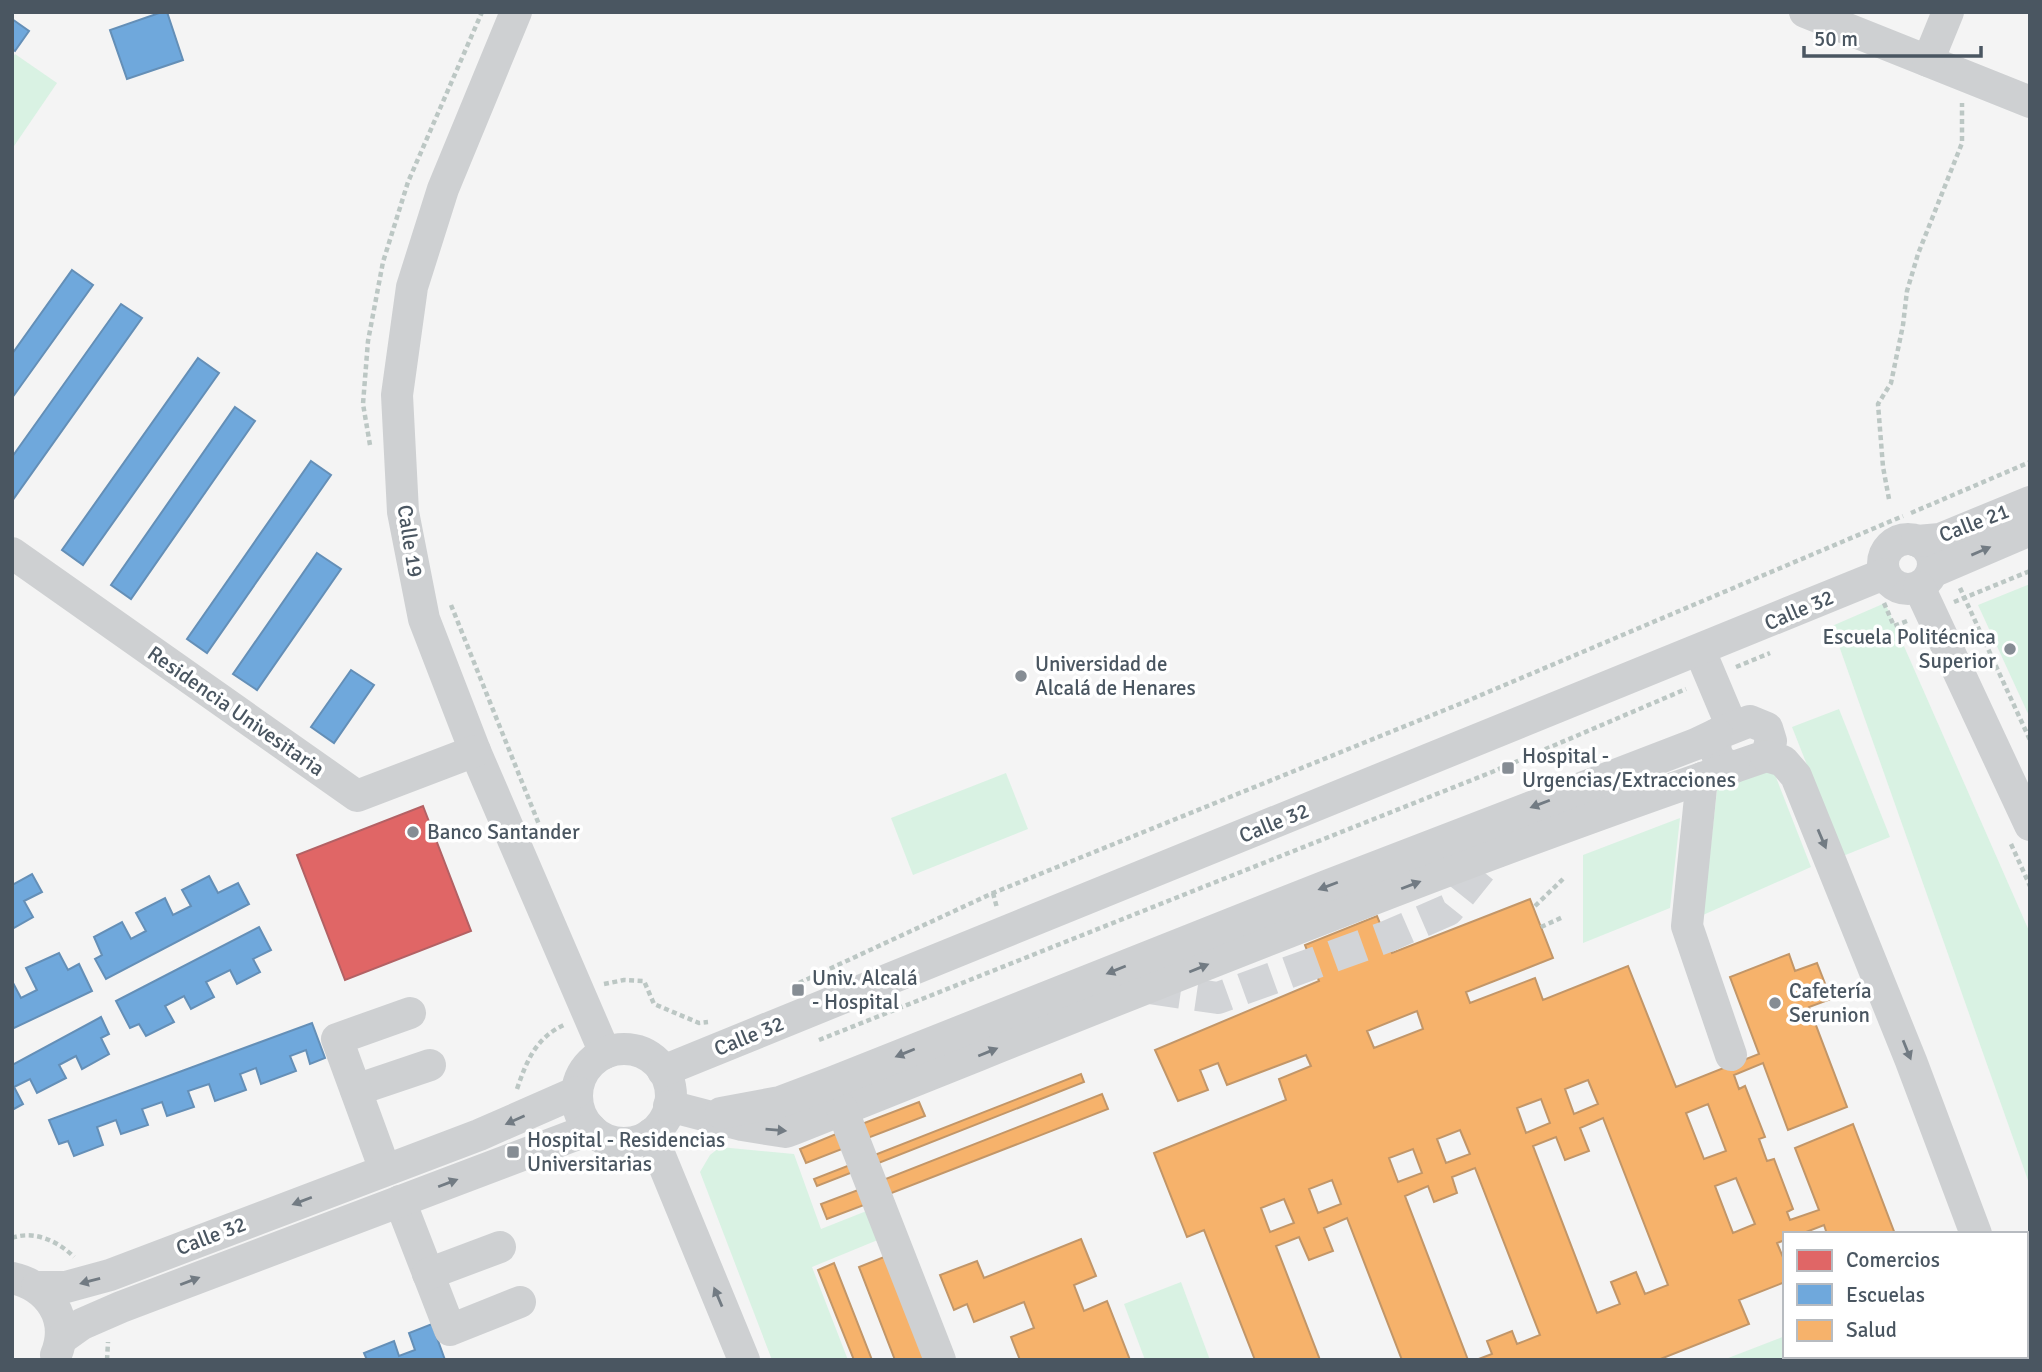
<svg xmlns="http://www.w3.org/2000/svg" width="2042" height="1372" font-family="Signika,sans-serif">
<rect width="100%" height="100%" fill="#f4f4f4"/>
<!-- green -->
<g fill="#d9f2e3">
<polygon points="15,54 57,83 12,149 12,58"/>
<polygon points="2030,584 2030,718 1978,605"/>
<polygon points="1885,603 2030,933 2030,1186 1832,626"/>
<polygon points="1839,709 1890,837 1843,856 1792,727"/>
<polygon points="1772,767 1811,867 1703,915 1717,790"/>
<polygon points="1006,773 1028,829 913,875 891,818"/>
<polygon points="1680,818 1670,908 1583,943 1583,855"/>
<polygon points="720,1147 794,1154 821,1229 874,1208 885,1237 812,1267 848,1360 772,1360 700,1172 710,1155"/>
<polygon points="1181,1282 1210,1360 1145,1360 1124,1304"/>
<polygon points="1785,1336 1785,1356 1936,1356 1937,1360 1723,1360"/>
</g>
<!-- shops -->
<polygon fill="#e06666" stroke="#b36164" stroke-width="2" points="423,806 471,931 345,980 297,855"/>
<!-- schools -->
<g fill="#6fa8dc" stroke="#648fb7" stroke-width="2">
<polygon points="162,12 167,12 183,60 127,79 110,30"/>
<polygon points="12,19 29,31 15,51 12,49"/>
<polygon points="72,270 93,285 12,398 12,354"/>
<polygon points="121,304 142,318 12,501 12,457"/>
<polygon points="198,358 219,373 83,565 62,550"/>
<polygon points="235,407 255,421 131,599 111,585"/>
<polygon points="311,461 331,475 207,653 187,639"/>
<polygon points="317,553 341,569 257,690 233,674"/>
<polygon points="351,670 374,685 334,743 311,727"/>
<polygon points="32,874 42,892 24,901 33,917 12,929 12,885"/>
<polygon points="209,876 218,893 238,883 249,904 106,979 95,959 102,955 94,937 122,922 131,939 146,931 136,913 165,898 173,915 191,906 182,890"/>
<polygon points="259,927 271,950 253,959 260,972 237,984 230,970 206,982 214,997 191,1009 184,996 165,1006 174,1022 146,1036 139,1024 130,1028 116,1001"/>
<polygon points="59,953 68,970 79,964 92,991 12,1029 12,981 21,998 37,990 26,968"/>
<polygon points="101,1017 109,1034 101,1038 109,1054 82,1069 76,1056 59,1065 66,1078 37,1093 30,1079 14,1087 23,1104 12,1110 12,1065"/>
<polygon points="312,1023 325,1058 310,1064 306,1050 290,1056 296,1071 261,1084 256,1068 240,1074 246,1090 215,1101 209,1084 188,1091 194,1107 167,1116 162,1102 142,1109 148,1125 121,1134 116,1120 97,1127 103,1145 74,1156 68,1141 59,1144 49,1120"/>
<polygon points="432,1324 445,1360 367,1360 364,1353 394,1341 399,1356 415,1350 409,1333"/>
</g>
<!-- health -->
<g fill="#f6b26b" stroke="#c29668" stroke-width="2" fill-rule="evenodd">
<path d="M1530,899L1553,958L1466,992L1470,1003L1535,978L1543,1000L1628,966L1676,1087L1759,1054L1730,977L1789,954L1795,971L1817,963L1831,999L1809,1007L1847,1107L1788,1130L1763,1063L1734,1075L1739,1089L1745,1086L1765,1137L1759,1139L1767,1161L1774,1159L1793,1209L1787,1212L1790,1220L1819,1210L1795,1148L1853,1124L1895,1234H1827L1824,1225L1801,1234H1785V1240L1777,1243L1785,1262V1282L1739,1300L1749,1324L1658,1360H1476L1492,1354L1487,1341L1512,1331L1517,1344L1540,1335L1475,1168L1452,1177L1457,1193L1434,1202L1428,1186L1405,1196L1468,1360H1402L1347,1218L1324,1228L1333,1251L1309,1260L1299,1237L1276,1246L1320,1360H1255L1204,1230L1187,1237L1154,1153L1286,1100L1279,1079L1311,1066L1306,1055L1227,1085L1218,1063L1200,1070L1208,1090L1178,1101L1155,1050L1319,981L1305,945L1377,916L1392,953ZM1417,1011L1423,1029L1374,1048L1367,1031ZM1588,1080L1598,1104L1574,1114L1565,1089ZM1541,1099L1550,1123L1526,1133L1517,1108ZM1708,1104L1726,1151L1704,1159L1686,1113ZM1603,1118L1668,1285L1645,1294L1636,1272L1611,1282L1620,1304L1597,1313L1533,1146L1556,1137L1565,1160L1589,1151L1580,1128ZM1460,1130L1470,1154L1446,1163L1437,1139ZM1413,1149L1422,1173L1398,1182L1389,1158ZM1736,1178L1755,1224L1733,1233L1715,1186ZM1332,1180L1341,1204L1318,1213L1309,1189ZM1284,1199L1294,1223L1270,1232L1261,1208Z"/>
<polygon points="1081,1074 1084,1082 876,1164 872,1156"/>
<polygon points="1102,1094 1108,1109 889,1194 883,1180"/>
<polygon points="919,1102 925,1116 865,1139 859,1125"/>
<polygon points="836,1134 842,1149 806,1163 800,1149"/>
<polygon points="850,1165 853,1172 817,1186 814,1179"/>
<polygon points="858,1190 864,1205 827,1219 821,1204"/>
<polygon points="1081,1239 1096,1276 1074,1285 1084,1311 1107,1301 1130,1360 1020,1360 1011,1337 1034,1328 1024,1302 974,1322 967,1304 954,1310 940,1275 977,1261 984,1278"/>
<polygon points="889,1255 930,1360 895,1360 859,1267"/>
<polygon points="834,1263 872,1360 854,1360 818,1270"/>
</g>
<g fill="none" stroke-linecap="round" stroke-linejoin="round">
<!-- minor-tunnel -->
<polyline stroke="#d2d4d7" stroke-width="32" stroke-dasharray="32 16" stroke-linecap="butt" points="1149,988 1218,998 1386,937 1448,910 1493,854"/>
<!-- path -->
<g stroke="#bcc7c4" stroke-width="4.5" stroke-dasharray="5 3.5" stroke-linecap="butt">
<polyline points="370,445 363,404 368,341 383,262 408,182 482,12"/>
<polyline points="1889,499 1883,467 1878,404 1891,383 1903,325 1907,291 1918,254 1962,143 1962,103"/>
<polyline points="1911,513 2030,462"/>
<polyline points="1960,588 2030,740"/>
<polyline points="1954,602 2030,571"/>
<polyline points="1884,603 1894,626 1907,621"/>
<polyline points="451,605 540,827"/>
<polyline points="1736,667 1770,653"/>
<polyline points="2011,844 2030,886"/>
<polyline points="993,893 997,908"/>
<polyline points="1535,906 1563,879"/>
<polyline points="1541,927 1563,917"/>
<polyline points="799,983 993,893 1467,701 1903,516"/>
<polyline points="604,984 624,980 644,981 654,1004 699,1023 708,1022"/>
<polyline points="819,1040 1492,772 1686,689"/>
<path d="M517,1089C527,1060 536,1037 566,1024"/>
<path d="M12,1238C34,1230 58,1241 74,1257"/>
<polyline points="107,1360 108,1342"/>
</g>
<!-- minor -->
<g stroke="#ced0d2" stroke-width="32">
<polyline points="516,12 443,189 412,287 397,395 403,512 424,619 475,751 605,1053"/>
<polyline points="1805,12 2030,102"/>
<polyline points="1928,61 1948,12"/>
<circle cx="1908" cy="564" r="25"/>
<polyline points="1917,541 1940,539 2030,502"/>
<polyline points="12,553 357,796 475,751"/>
<polyline points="1932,572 2030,530"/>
<polyline points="1919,587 2030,825"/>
<polyline points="1700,651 1732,727"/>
<polygon points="1750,721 1767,728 1771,741 1766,756 1734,767 1720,762 1715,749 1717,734"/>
<polyline points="1766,756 1783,761 1796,776 1911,1061 1976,1234"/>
<polyline points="1702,778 1687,926 1731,1055"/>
<circle cx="624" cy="1096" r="47"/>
<polyline points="663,1071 1884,574"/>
<polyline points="356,1090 430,1065"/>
<path d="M669,1106L742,1125L786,1132C1101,1007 1414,877 1734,767"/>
<polyline points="842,1109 940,1360"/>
<polyline points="721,1113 780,1102 833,1082 1326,886 1696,744 1717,734"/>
<polyline points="651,1134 744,1360"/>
<polyline points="385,1170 337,1039 410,1013"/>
<polyline points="400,1201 450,1330 520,1302"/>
<polyline points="428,1274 500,1247"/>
<path d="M12,1278C49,1286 71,1319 56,1355"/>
<polyline points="37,1287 66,1287 110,1275 479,1135 577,1092"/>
<polyline points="61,1339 82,1324 121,1307 591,1129"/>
<polyline points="2013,1360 2015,1356"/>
</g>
</g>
<!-- one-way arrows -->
<defs><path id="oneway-solid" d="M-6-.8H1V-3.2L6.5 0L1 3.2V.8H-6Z" transform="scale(1.75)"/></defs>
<g fill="#727b83">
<use href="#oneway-solid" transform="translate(1981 551) rotate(-23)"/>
<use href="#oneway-solid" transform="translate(1540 804) rotate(159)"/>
<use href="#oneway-solid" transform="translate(1822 839) rotate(67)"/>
<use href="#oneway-solid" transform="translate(1411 885) rotate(-21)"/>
<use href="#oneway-solid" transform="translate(1328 886) rotate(159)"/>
<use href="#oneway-solid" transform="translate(1199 968) rotate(-22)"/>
<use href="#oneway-solid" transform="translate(1116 970) rotate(158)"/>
<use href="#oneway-solid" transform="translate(1907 1050) rotate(68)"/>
<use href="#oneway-solid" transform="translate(988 1052) rotate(-22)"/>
<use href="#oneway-solid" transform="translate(905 1053) rotate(158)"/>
<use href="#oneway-solid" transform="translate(515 1120) rotate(156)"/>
<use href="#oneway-solid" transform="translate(776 1130) rotate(5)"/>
<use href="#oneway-solid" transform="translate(448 1183) rotate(-21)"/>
<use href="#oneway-solid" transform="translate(302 1201) rotate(159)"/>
<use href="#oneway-solid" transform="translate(90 1281) rotate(165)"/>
<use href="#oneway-solid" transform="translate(190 1281) rotate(-21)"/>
<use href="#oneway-solid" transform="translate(718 1297) rotate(-113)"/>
</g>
<!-- markers -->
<g fill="#868d94" stroke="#fff" stroke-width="2.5">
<circle cx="2010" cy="649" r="7"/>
<circle cx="1021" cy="676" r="7"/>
<rect x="1501" y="761" width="14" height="14" rx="3.5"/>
<circle cx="413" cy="832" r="7"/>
<rect x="791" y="983" width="14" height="14" rx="3.5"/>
<circle cx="1775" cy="1003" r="7"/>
<rect x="506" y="1145" width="14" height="14" rx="3.5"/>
</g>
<g text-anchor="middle" stroke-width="7" stroke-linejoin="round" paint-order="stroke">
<!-- street labels -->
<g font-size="21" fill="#4a5661" stroke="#fff">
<text transform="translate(1974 523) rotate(-21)" y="7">Calle 21</text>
<text transform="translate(410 541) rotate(81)" y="7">Calle 19</text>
<text transform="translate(1799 610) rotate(-23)" y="7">Calle 32</text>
<text transform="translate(236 711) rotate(35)" y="7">Residencia Univesitaria</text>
<text transform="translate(1274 823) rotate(-22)" y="7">Calle 32</text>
<text transform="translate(749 1036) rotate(-22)" y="7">Calle 32</text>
<text transform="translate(211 1236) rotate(-21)" y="7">Calle 32</text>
</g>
<!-- poi labels -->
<g font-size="21" fill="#4a5661" stroke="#fff" text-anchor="start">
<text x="1996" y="644" text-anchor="end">Escuela Politécnica<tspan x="1996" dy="24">Superior</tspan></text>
<text x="1035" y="671">Universidad de<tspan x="1035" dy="24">Alcalá de Henares</tspan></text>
<text x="1522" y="763">Hospital -<tspan x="1522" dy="24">Urgencias/Extracciones</tspan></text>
<text x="427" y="839">Banco Santander</text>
<text x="812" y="985">Univ. Alcalá<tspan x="812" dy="24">- Hospital</tspan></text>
<text x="1789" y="998">Cafetería<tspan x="1789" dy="24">Serunion</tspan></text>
<text x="527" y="1147">Hospital - Residencias<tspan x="527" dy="24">Universitarias</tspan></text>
</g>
</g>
<!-- border -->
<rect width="2042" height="1372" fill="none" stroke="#4a5661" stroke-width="28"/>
<!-- legend -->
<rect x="1783" y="1232" width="245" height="126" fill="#ffffff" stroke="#b7bbc0" stroke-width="2"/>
<rect x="1797" y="1250" width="35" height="21" fill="#e06666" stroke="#b7bbc0" stroke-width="2"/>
<text x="1846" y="1267" font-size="21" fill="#4a5661">Comercios</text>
<rect x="1797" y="1284" width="35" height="21" fill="#6fa8dc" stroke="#b7bbc0" stroke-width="2"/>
<text x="1846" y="1302" font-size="21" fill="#4a5661">Escuelas</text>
<rect x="1797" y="1320" width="35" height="21" fill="#f6b26b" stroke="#b7bbc0" stroke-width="2"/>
<text x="1846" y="1337" font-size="21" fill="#4a5661">Salud</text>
<!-- scale -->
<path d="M1804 46v10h177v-10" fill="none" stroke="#4a5661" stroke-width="3.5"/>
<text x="1814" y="46" font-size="21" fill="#4a5661" stroke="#ffffff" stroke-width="5" paint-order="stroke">50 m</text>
</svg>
